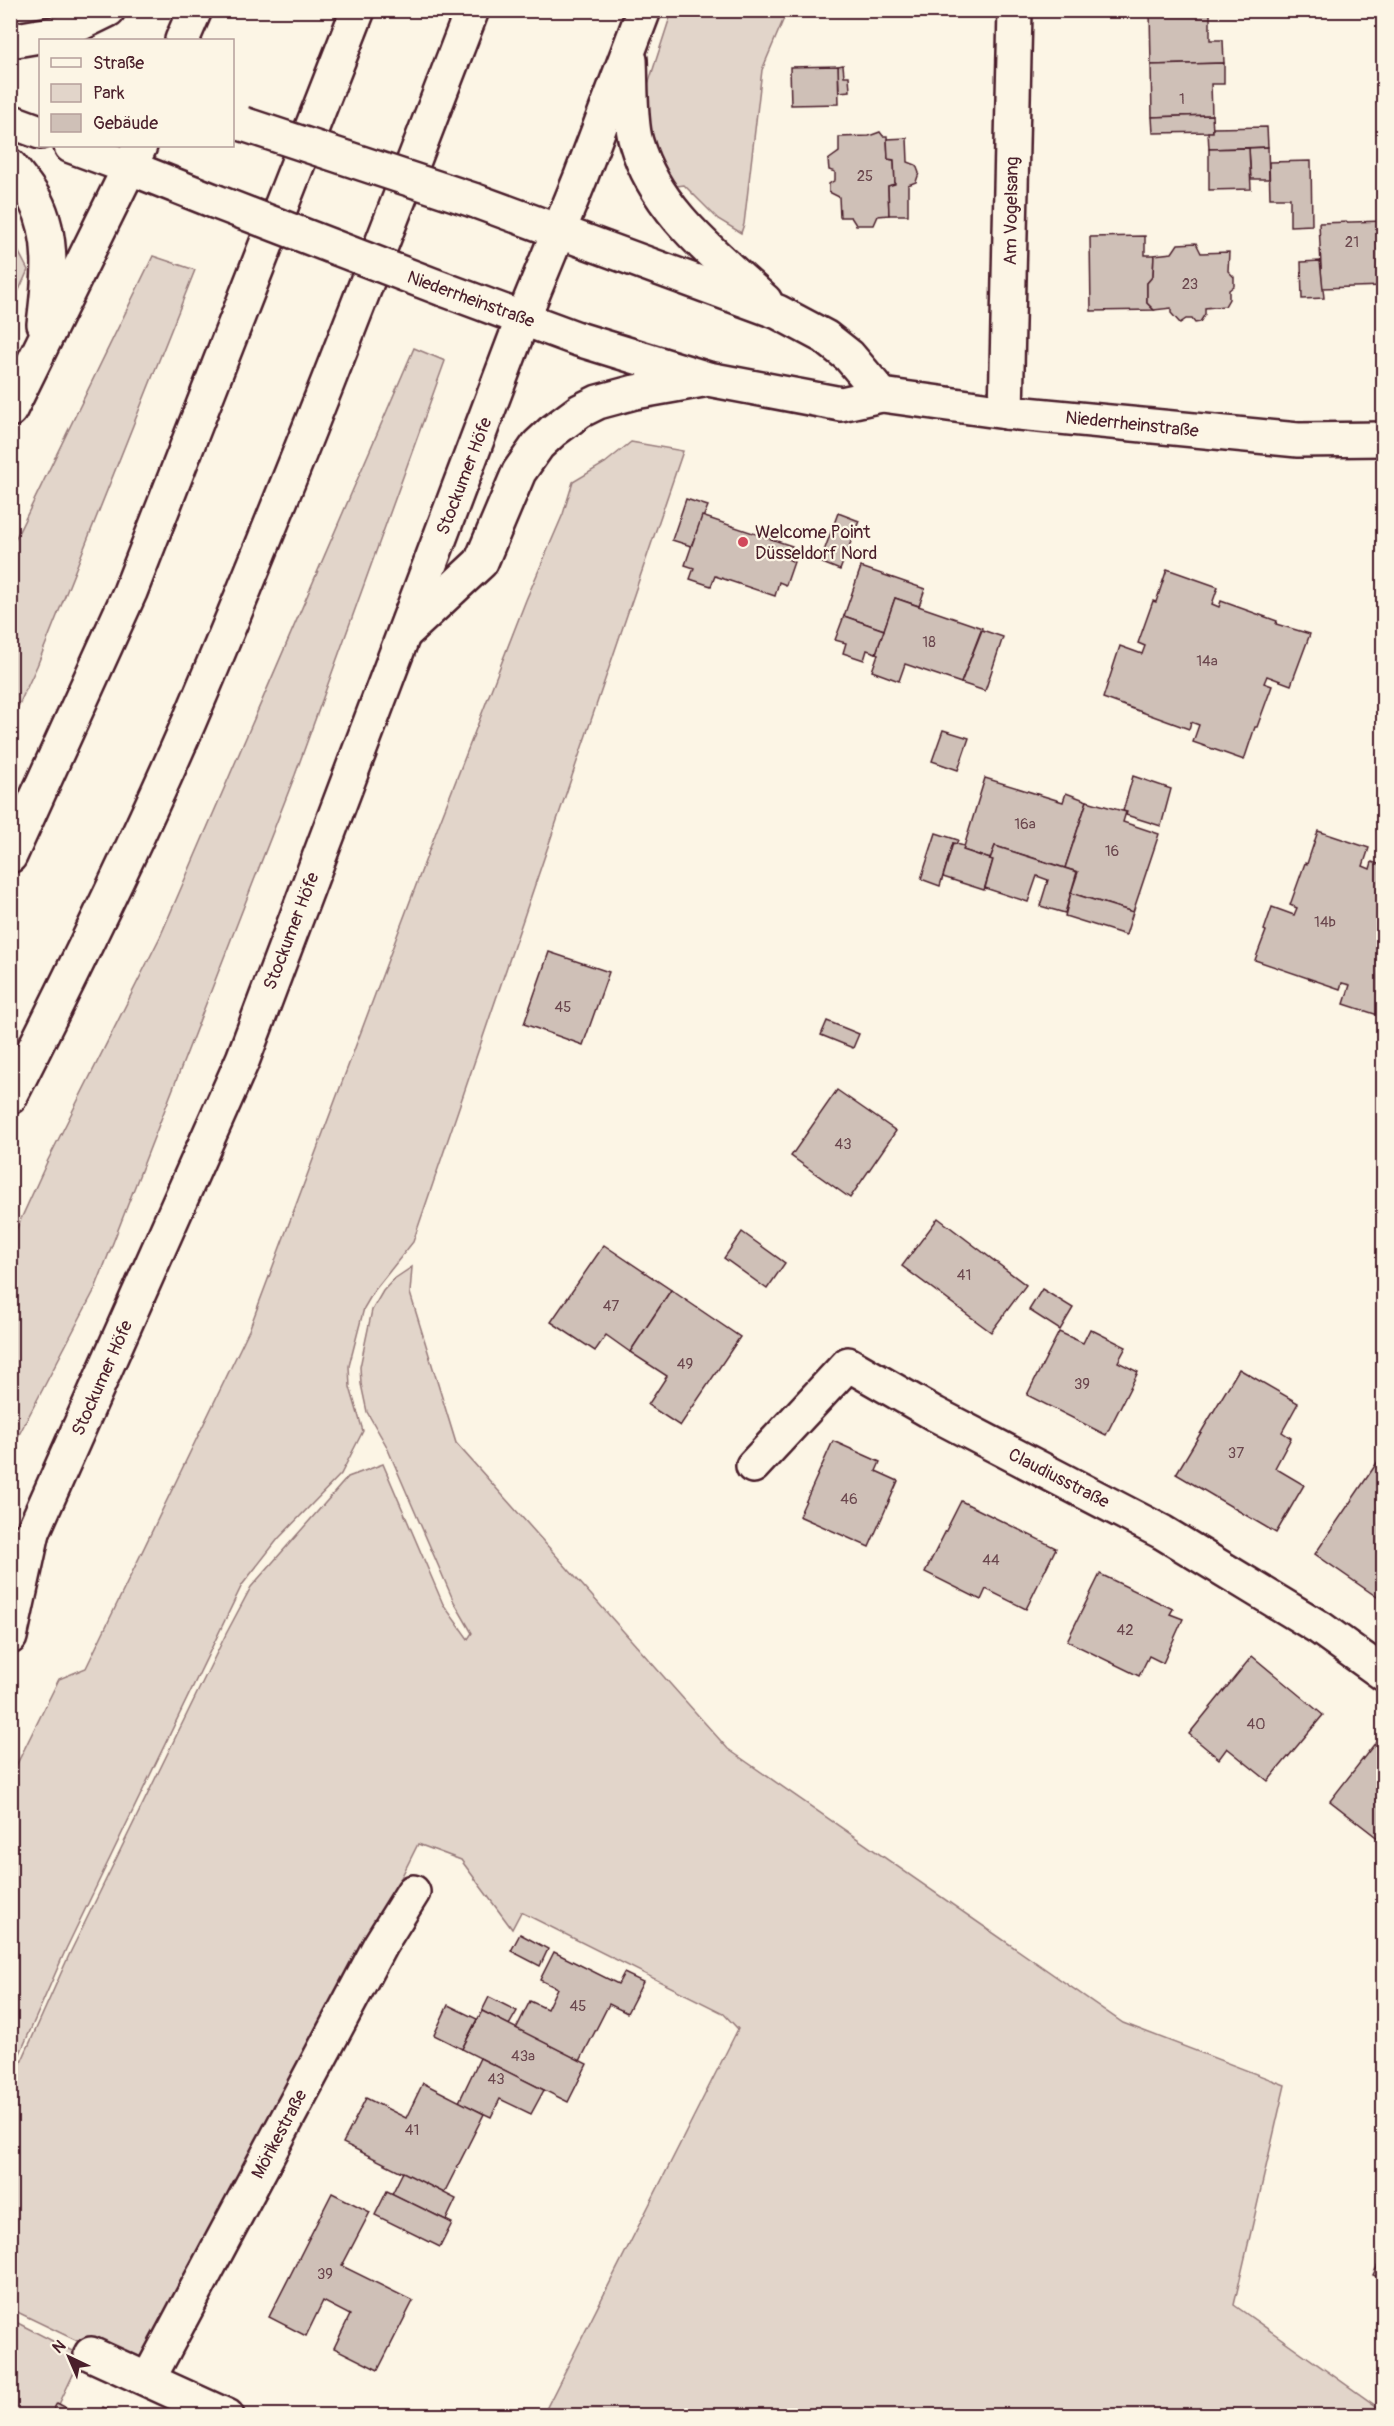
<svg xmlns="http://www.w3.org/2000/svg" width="1394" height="2426" font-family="Pangolin,sans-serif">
<rect width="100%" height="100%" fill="#fcf5e5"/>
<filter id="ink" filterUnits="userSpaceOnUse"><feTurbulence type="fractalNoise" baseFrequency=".0167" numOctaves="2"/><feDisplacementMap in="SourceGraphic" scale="12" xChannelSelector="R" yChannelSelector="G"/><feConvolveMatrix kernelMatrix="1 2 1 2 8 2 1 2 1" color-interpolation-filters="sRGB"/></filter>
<g filter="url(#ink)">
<!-- green -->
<g fill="#e2d5ca" stroke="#967a7a" stroke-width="1.5">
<polygon points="672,11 787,11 762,70 744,224 741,233 718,219 684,185 670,187 645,136 647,88"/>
<polygon points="11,237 28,270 11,308"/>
<polygon points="153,256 195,270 37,666 11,722 11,548"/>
<polygon points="414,348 445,361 295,775 95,1289 11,1450 11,1241 47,1162 160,937"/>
<polygon points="631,442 683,451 413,1242 374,1291 364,1308 349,1366 350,1387 363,1431 341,1474 278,1539 242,1585 66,1949 11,2074 11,1776 59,1679 86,1668 249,1330 439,824 526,600 563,514 573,482 605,463"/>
<polygon points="412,1267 410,1293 456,1443 728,1749 1123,2023 1285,2085 1234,2305 1383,2411 1383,2415 543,2415 738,2029 723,2013 521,1912 512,1929 461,1860 418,1844 172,2335 145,2362 121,2362 11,2309 11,2085 70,1953 226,1634 251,1587 348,1477 383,1464 443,1604 468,1639 472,1633 454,1602 386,1445 367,1412 361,1384 360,1367 372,1310 383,1291 394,1279"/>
<polygon points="10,2319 76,2353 79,2362 54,2415 11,2415"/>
</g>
<!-- building -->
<g fill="#cfc0b7" stroke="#4a1f2b" stroke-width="1.5">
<polygon points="1171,10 1210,10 1210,40 1223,40 1224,63 1151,65 1150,11"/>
<polygon points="1224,63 1224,84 1211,84 1212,115 1152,117 1151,65"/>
<polygon points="843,65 844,76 849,76 850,91 839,92 838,66"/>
<polygon points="838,66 839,104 791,105 790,67"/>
<polygon points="1212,115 1213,132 1153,133 1152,117"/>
<polygon points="1267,127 1268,147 1209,149 1208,132 1213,132 1213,128"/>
<polygon points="880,132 883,136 887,136 888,159 894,160 895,184 888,186 889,215 878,216 874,225 856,225 851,217 840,217 839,197 829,192 829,184 835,180 835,172 829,170 828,160 839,152 839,137 869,136"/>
<polygon points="907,138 908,162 916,165 919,173 916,182 908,185 908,215 889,215 888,186 895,184 894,160 888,159 887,139"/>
<polygon points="1268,147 1269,179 1251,179 1249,148"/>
<polygon points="1249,148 1251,189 1209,190 1209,149"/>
<polygon points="1311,161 1312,225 1290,226 1290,198 1270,198 1269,162"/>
<polygon points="1384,221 1384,286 1322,288 1319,223"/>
<polygon points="1145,236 1145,255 1154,255 1153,276 1147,283 1147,303 1154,310 1091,311 1090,237"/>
<polygon points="1196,243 1201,253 1229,252 1228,271 1234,277 1234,286 1229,290 1229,299 1225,306 1205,308 1205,314 1200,322 1195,323 1192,319 1186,319 1180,323 1171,313 1171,308 1154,310 1147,303 1147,283 1153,276 1154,255 1172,253 1178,244"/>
<polygon points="1320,261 1324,298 1302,299 1301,262"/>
<polygon points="686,499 708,506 691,546 672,540"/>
<polygon points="838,513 859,521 840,570 820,562"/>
<polygon points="702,516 792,546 788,559 794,562 786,585 779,582 775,596 715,576 711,586 690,579 694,568 685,565"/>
<polygon points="861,567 925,589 919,606 895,598 884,630 844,616"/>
<polygon points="1167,569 1218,587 1212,604 1219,607 1221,601 1277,621 1276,624 1310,634 1291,685 1267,676 1264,683 1272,686 1257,727 1255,727 1244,760 1193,742 1199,725 1191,722 1189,729 1103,698 1120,646 1142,654 1145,646 1138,643 1153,601 1156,602"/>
<polygon points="895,598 982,628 961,683 905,664 899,681 872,671 878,654 876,653"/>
<polygon points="844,616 884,630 876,653 867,650 864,660 843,653 846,643 835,640"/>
<polygon points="982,630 1003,637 985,691 961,683"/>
<polygon points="943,730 969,738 958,770 932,761"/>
<polygon points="1133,776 1171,789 1161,826 1126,815 1127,812 1123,811"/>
<polygon points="985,778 1063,802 1066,793 1087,801 1065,868 995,846 990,859 963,850"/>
<polygon points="1087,801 1126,812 1123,822 1159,834 1133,912 1071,893 1078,872 1065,868"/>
<polygon points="1318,831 1369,848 1363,866 1370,869 1372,862 1384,866 1384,1017 1344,1004 1350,985 1342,983 1340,989 1255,960 1266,931 1264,930 1272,907 1294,915 1297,908 1290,905 1305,863 1307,864"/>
<polygon points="936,833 958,840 956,844 953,843 940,886 921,879"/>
<polygon points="953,843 964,846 963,850 993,860 984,890 943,877"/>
<polygon points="995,846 1077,872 1065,913 1040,906 1048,880 1037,876 1028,902 985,888 993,860 990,859"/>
<polygon points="1071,893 1133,912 1126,935 1065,916"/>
<polygon points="549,952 609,972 583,1045 524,1024"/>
<polygon points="827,1021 859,1034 853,1048 821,1035"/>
<polygon points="837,1090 896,1131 850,1198 791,1156"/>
<polygon points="938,1218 1026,1285 991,1332 902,1266"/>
<polygon points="742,1232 785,1263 767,1289 724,1258"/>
<polygon points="604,1245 671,1290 630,1352 606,1335 595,1351 551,1322"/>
<polygon points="1042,1289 1073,1308 1060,1330 1029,1310"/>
<polygon points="671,1290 740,1337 680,1426 648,1405 667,1376 630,1352"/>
<polygon points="1090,1329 1126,1347 1118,1362 1138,1372 1106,1435 1027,1395 1059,1332 1083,1343"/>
<polygon points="1239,1369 1298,1403 1282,1432 1291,1438 1275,1468 1304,1485 1276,1533 1176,1474"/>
<polygon points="833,1441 880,1462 876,1471 898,1481 869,1547 799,1516"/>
<polygon points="1383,1454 1384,1587 1377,1597 1315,1554"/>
<polygon points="961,1501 1056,1548 1026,1609 986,1589 981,1600 925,1572"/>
<polygon points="1100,1574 1173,1609 1170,1614 1183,1619 1163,1663 1149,1656 1139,1676 1067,1641"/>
<polygon points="1252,1656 1323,1715 1268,1781 1227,1748 1219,1759 1189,1734"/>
<polygon points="1376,1742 1384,1748 1384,1843 1330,1801"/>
<polygon points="520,1934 548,1949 540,1966 511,1951"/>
<polygon points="554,1952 618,1984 624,1973 643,1982 627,2013 609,2004 580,2061 516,2029 530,2001 547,2009 557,1988 540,1980"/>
<polygon points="489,1997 517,2011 509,2025 482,2011"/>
<polygon points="448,2005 477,2019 462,2049 434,2035"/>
<polygon points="482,2011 587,2064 568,2102 462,2049"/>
<polygon points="480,2058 544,2090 531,2114 500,2099 491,2117 459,2102"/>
<polygon points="423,2083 484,2114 444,2193 343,2143 366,2098 406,2118"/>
<polygon points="403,2172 456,2199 446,2220 392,2194"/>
<polygon points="387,2191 452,2223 440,2247 375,2215"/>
<polygon points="332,2193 370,2212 342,2266 413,2301 378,2370 334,2348 350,2315 323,2301 306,2336 269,2317"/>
<polygon points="1384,2253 1384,2280 1373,2275"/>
<polygon points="57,2403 80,2415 79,2416 50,2416"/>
<polygon points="103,2407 115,2413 117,2410 128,2416 98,2416"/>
</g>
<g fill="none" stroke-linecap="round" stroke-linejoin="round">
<defs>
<g id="minor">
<polyline points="10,121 40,132"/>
<polyline points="71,146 131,168"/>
<polyline points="1006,412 1015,10"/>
<polyline points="753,1466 848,1364 935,1414 1162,1532 1320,1628 1384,1674"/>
<polyline points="91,2354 227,2416"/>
<polyline points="149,2378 380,1945 413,1892"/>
</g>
<g id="major">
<polyline points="182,40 195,10"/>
<polyline points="10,41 63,32 108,10"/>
<path d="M630,60C631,82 630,123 636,142C656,211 714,254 765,301"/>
<path d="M10,166C19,177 28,188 35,200C55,238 49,283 44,324"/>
<polyline points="131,168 214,201"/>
<polyline points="476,201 778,312 825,337 849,356 882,395"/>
<polyline points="443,289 578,339 708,379 841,404 882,395 1006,412 1298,440 1384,439"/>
<polyline points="10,410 140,146"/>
<polyline points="407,631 481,562 519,472 538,445 553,431 580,411 598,402 635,392 703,380"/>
<polyline points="10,1637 33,1532 243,1059 523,318 580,179 644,10"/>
</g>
<g id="highway">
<polyline points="10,856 130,592 358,10"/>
<path d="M10,1097C73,973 134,849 189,722C289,487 380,249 472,10"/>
<polyline points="10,1562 33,1532"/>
</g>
</defs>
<!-- minor casing -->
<use href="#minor" stroke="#4a1f2b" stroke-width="38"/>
<!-- major casing -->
<use href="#major" stroke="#4a1f2b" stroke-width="38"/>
<!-- highway casing -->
<use href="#highway" stroke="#4a1f2b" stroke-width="38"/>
<!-- minor -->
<use href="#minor" stroke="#fcf5e5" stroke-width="33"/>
<!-- major -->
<use href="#major" stroke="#fcf5e5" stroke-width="33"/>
<!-- highway -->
<use href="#highway" stroke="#fcf5e5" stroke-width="33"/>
<defs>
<g id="major-bridge">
<polyline points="243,124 476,201"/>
<polyline points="214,201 443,289"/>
</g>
</defs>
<!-- major-bridge casing -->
<use href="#major-bridge" stroke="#4a1f2b" stroke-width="38" stroke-linecap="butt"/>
<!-- major-bridge -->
<use href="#major-bridge" stroke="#fcf5e5" stroke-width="33"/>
</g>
</g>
<!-- markers -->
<circle fill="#d1495b" stroke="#fcf5e5" stroke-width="2" cx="743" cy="542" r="6"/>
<g text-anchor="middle" stroke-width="4.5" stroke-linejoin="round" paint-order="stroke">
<!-- number labels -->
<g font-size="15" fill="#6b474e">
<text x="1182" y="104">1</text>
<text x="865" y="181">25</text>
<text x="1352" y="247">21</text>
<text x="1190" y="289">23</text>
<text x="929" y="647">18</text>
<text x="1207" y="666">14a</text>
<text x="1025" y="829">16a</text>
<text x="1112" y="856">16</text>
<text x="1325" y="927">14b</text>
<text x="563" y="1012">45</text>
<text x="843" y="1149">43</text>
<text x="964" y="1280">41</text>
<text x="611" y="1311">47</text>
<text x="685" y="1369">49</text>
<text x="1082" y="1389">39</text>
<text x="1236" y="1458">37</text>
<text x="849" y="1504">46</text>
<text x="991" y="1565">44</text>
<text x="1125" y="1635">42</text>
<text x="1256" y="1729">40</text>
<text x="578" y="2011">45</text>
<text x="523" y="2061">43a</text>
<text x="496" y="2084">43</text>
<text x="412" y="2135">41</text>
<text x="325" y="2279">39</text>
</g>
<!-- street labels -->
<g font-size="18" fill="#4a1f2b" stroke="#fcf5e5">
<text transform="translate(1011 211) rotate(-89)" y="6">Am Vogelsang</text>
<text transform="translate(471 299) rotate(20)" y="6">Niederrheinstraße</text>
<text transform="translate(1132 424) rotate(6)" y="6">Niederrheinstraße</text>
<text transform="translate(464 476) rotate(-69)" y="6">Stockumer Höfe</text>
<text transform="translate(291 931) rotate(-69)" y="6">Stockumer Höfe</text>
<text transform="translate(102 1378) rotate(-66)" y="6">Stockumer Höfe</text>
<text transform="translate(1059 1478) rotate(27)" y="6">Claudiusstraße</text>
<text transform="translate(279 2134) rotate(-62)" y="6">Mörikestraße</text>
</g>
<!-- poi labels -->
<g font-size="18" fill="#4a1f2b" stroke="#fcf5e5" text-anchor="start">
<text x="755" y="538">Welcome Point<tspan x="755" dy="21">Düsseldorf Nord</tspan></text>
</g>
</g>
<!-- margin -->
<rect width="1394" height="2426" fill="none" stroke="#fcf5e5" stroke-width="36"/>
<rect x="18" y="18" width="1358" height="2390" fill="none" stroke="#4a1f2b" stroke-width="2" filter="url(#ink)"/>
<!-- legend -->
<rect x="39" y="39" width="195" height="108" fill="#fcf5e5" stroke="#b59f9b" stroke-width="1.5"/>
<rect x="51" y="58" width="30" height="9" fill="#fcf5e5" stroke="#b59f9b" stroke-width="1.5"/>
<text x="93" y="69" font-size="18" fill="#4a1f2b">Straße</text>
<rect x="51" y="84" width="30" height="18" fill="#e2d5ca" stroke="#b59f9b" stroke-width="1.5"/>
<text x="93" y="99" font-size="18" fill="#4a1f2b">Park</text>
<rect x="51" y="114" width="30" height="18" fill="#cfc0b7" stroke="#b59f9b" stroke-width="1.5"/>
<text x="93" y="129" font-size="18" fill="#4a1f2b">Gebäude</text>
<!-- north arrow -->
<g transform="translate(69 2357) rotate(316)" stroke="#fcf5e5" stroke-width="4.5" paint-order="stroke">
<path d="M0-4.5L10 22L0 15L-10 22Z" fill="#4a1f2b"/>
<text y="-9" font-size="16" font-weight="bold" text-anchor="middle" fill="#4a1f2b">N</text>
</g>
</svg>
